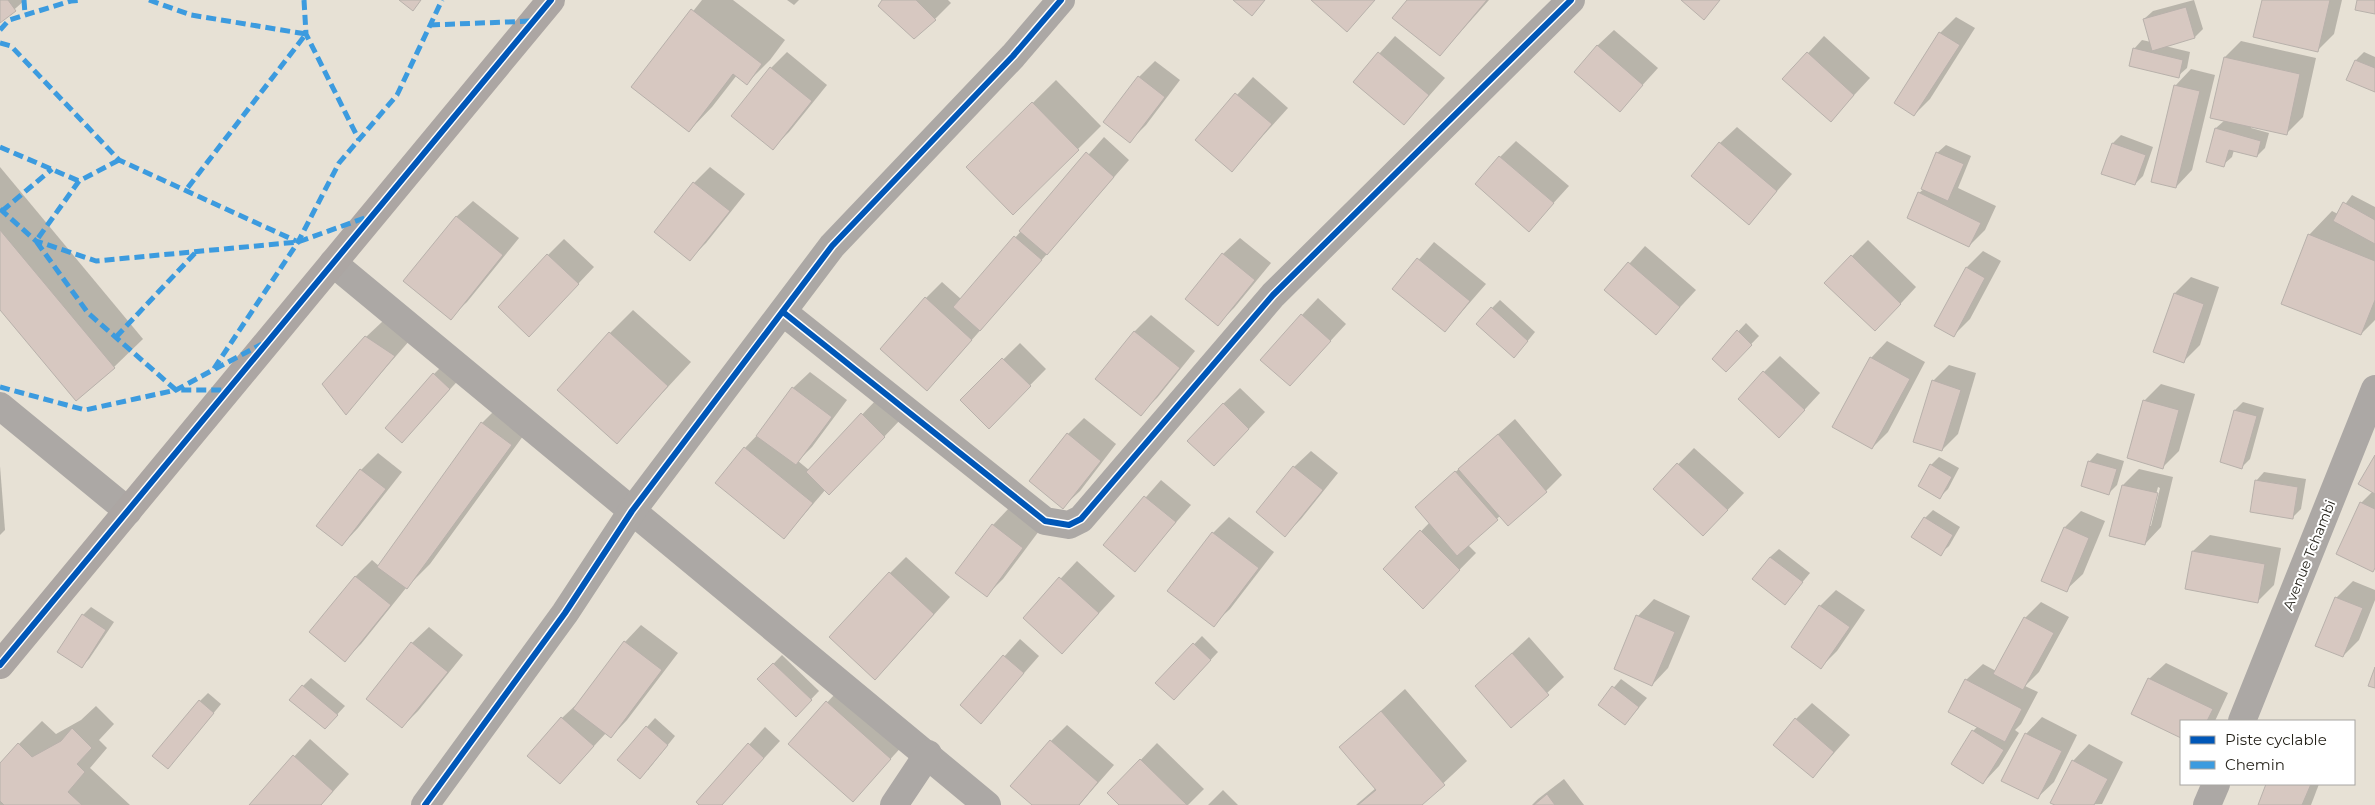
<svg xmlns="http://www.w3.org/2000/svg" width="2375" height="805" font-family="Montserrat,sans-serif">
<rect width="100%" height="100%" fill="#e7e1d5"/>
<!-- shadow -->
<g fill="#0003" fill-rule="evenodd">
<polygon points="0,0 25,0 0,22"/>
<polygon points="702,0 733,0 785,40 770,60 747,83 737,75 712,107 689,131 633,87"/>
<polygon points="787,0 799,0 794,5"/>
<polygon points="884,0 948,0 951,3 935,19"/>
<polygon points="1408,0 1489,0 1440,55"/>
<polygon points="2194,0 2203,29 2195,37 2165,46 2190,52 2187,68 2178,76 2134,49 2142,40 2151,42 2144,19 2153,11"/>
<polygon points="2263,0 2342,0 2334,34 2318,50"/>
<polygon points="1956,17 1975,28 1930,99 1914,115 1940,33"/>
<polygon points="1614,30 1658,68 1620,110 1597,46"/>
<polygon points="1395,36 1445,78 1404,124 1354,82"/>
<polygon points="1824,36 1870,78 1831,120 1784,79"/>
<polygon points="2241,41 2316,58 2303,117 2287,133 2251,126 2251,128 2269,133 2265,148 2257,156 2234,150 2232,157 2223,165 2208,161 2216,128 2225,120 2225,57"/>
<polygon points="787,52 827,85 789,132 773,148 771,68"/>
<polygon points="2364,52 2375,57 2375,91 2348,80 2356,60"/>
<polygon points="1155,61 1180,80 1146,125 1130,141 1139,77"/>
<polygon points="2191,69 2215,75 2192,170 2176,187 2175,86"/>
<polygon points="1253,77 1288,108 1232,170 1197,140"/>
<polygon points="1056,80 1101,126 1078,149 968,167"/>
<polygon points="1737,127 1792,174 1749,223 1720,143"/>
<polygon points="2121,135 2153,147 2143,176 2135,184 2113,143"/>
<polygon points="1104,137 1129,160 943,373 926,298 942,282 961,299"/>
<polygon points="1516,141 1569,186 1529,230 1500,157"/>
<polygon points="1946,145 1971,156 1958,188 1996,206 1985,230 1969,246 1919,193 1924,189 1937,153"/>
<polygon points="0,167 143,339 114,367 0,308"/>
<polygon points="710,167 745,194 706,243 690,259 694,183"/>
<polygon points="2352,195 2375,207 2375,320 2361,334 2309,235 2332,211 2338,214"/>
<polygon points="473,201 519,238 467,302 450,318 456,217"/>
<polygon points="1240,238 1271,263 1234,308 1218,324 1223,254"/>
<polygon points="564,239 594,267 545,319 548,255"/>
<polygon points="1868,240 1916,287 1891,314 1852,256"/>
<polygon points="1434,242 1486,284 1445,331 1394,289"/>
<polygon points="1645,246 1696,290 1656,333 1606,290"/>
<polygon points="1983,251 2001,261 1970,319 1954,335 1936,325 1967,267"/>
<polygon points="2191,277 2219,287 2200,345 2183,362 2175,293"/>
<polygon points="1318,298 1346,324 1290,385 1302,315"/>
<polygon points="1500,300 1535,332 1522,348 1492,308"/>
<polygon points="633,310 691,362 617,442 610,333"/>
<polygon points="1151,315 1195,351 1157,398 1140,414 1097,379 1135,331"/>
<polygon points="383,321 410,340 346,413 366,337"/>
<polygon points="1746,323 1759,336 1734,362 1713,359"/>
<polygon points="1887,341 1925,362 1888,432 1872,448 1871,358"/>
<polygon points="1020,343 1046,369 989,427 962,400"/>
<polygon points="1780,356 1820,393 1795,420 1764,372"/>
<polygon points="450,358 466,372 402,441 434,374"/>
<polygon points="1949,365 1976,373 1958,434 1942,450 1933,381"/>
<polygon points="810,372 847,400 812,447 798,461 809,470 878,398 900,420 846,477 826,489 784,538 745,448 761,431 793,388"/>
<polygon points="2161,384 2195,394 2179,451 2163,467 2144,401"/>
<polygon points="1240,388 1265,412 1230,449 1223,404"/>
<polygon points="505,400 534,421 430,564 406,588 361,644 345,660 356,576 372,560 379,566 482,423"/>
<polygon points="2243,402 2264,408 2250,459 2242,467 2235,410"/>
<polygon points="1084,418 1116,444 1080,491 1063,507 1068,434"/>
<polygon points="1515,419 1562,475 1546,491 1500,516 1468,545 1476,553 1423,607 1385,569 1430,522 1416,507"/>
<polygon points="1694,448 1744,493 1720,518 1654,489"/>
<polygon points="1311,451 1338,473 1301,519 1285,535 1257,512 1294,467"/>
<polygon points="378,453 402,472 358,528 342,545 318,526 361,470"/>
<polygon points="2097,453 2124,461 2117,485 2109,493 2089,462"/>
<polygon points="1939,457 1959,468 1948,489 1940,497 1931,465"/>
<polygon points="2375,457 2375,568 2373,571 2361,503 2373,491"/>
<polygon points="0,466 5,530 0,535"/>
<path d="M2139,469L2173,477L2161,527L2145,544L2123,485ZM2158,487L2160,488L2151,526H2148Z"/>
<polygon points="2264,472 2306,479 2301,509 2293,517 2256,481"/>
<polygon points="1161,480 1191,505 1135,570 1105,544"/>
<polygon points="1009,508 1039,531 1003,579 987,595 957,573 993,525"/>
<polygon points="1933,510 1960,527 1949,546 1940,554 1925,518"/>
<polygon points="2081,511 2105,521 2083,574 2066,590 2065,527"/>
<polygon points="1229,517 1274,552 1230,609 1213,625 1213,533"/>
<polygon points="2210,535 2281,548 2274,585 2258,601 2193,551"/>
<polygon points="1779,549 1810,573 1785,603 1770,557"/>
<polygon points="906,557 950,597 891,662 890,573"/>
<polygon points="1077,561 1115,596 1078,636 1024,618"/>
<polygon points="2353,581 2375,590 2375,600 2359,640 2343,656 2336,598"/>
<polygon points="1836,590 1865,610 1837,651 1821,667 1820,606"/>
<polygon points="1654,599 1690,616 1668,668 1652,685 1638,616"/>
<polygon points="2041,602 2069,617 2039,672 2025,686 2038,692 2021,724 2015,730 2019,733 1999,766 1983,783 1973,731 1978,726 1966,680 1983,664 1996,671 2025,618"/>
<polygon points="91,607 114,622 89,659 81,667 59,652 83,615"/>
<polygon points="641,625 678,653 627,720 611,737 606,733 560,783 529,756 562,718 579,702 625,642"/>
<polygon points="429,627 463,655 418,711 402,727 368,699 412,643"/>
<polygon points="1202,636 1218,652 1182,691 1157,683"/>
<polygon points="1529,637 1564,677 1512,726 1477,686"/>
<polygon points="1020,639 1039,656 981,722 961,705"/>
<polygon points="782,655 819,691 796,715 759,679"/>
<polygon points="2166,663 2228,693 2215,721 2181,721 2181,737 2133,714 2149,679"/>
<polygon points="311,678 345,706 333,719 303,686"/>
<polygon points="1621,679 1647,698 1625,724 1600,704"/>
<polygon points="843,685 906,742 853,800 790,744"/>
<polygon points="1405,689 1467,761 1420,805 1356,805 1376,788 1341,747"/>
<polygon points="208,693 221,704 176,759 200,701"/>
<polygon points="1812,703 1850,735 1813,777 1796,719"/>
<polygon points="96,706 114,724 99,740 107,748 90,768 130,805 0,805 0,765 19,744 42,721 56,734 81,720"/>
<polygon points="2042,717 2077,735 2054,782 2037,798 2026,734"/>
<polygon points="655,718 675,736 648,770 647,727"/>
<polygon points="1067,725 1114,765 1079,805 1033,805 1051,741"/>
<polygon points="765,727 780,741 721,805 701,805 698,802"/>
<polygon points="310,739 349,774 321,805 251,805"/>
<polygon points="1157,743 1204,789 1188,805 1121,805 1109,793"/>
<polygon points="2089,744 2123,762 2102,804 2057,805 2052,802 2073,761"/>
<polygon points="1564,779 1584,805 1532,805 1538,799"/>
<polygon points="2268,784 2319,784 2311,805 2259,805"/>
<polygon points="1223,790 1238,805 1208,805"/>
</g>
<!-- building -->
<g fill="#d7c8c1" stroke="#b8b1ab">
<polygon points="0,0 8,0 16,11 0,23"/>
<polygon points="399,0 421,0 413,11"/>
<polygon points="882,0 916,0 936,20 914,39 878,6"/>
<polygon points="1233,0 1265,0 1252,16"/>
<polygon points="1311,0 1375,0 1347,32"/>
<polygon points="1407,0 1487,0 1440,56 1392,18"/>
<polygon points="1681,0 1720,0 1704,20"/>
<polygon points="2262,0 2330,0 2318,52 2253,37"/>
<polygon points="2357,0 2375,0 2375,14 2355,10"/>
<polygon points="2186,7 2195,38 2152,51 2143,19"/>
<polygon points="691,9 762,64 747,85 733,74 689,132 631,87"/>
<polygon points="1939,32 1960,45 1914,116 1894,103"/>
<polygon points="1597,45 1643,85 1620,112 1574,72"/>
<polygon points="2133,48 2183,60 2179,78 2129,66"/>
<polygon points="1378,52 1429,95 1404,125 1353,82"/>
<polygon points="1807,52 1854,95 1831,122 1782,79"/>
<polygon points="2224,57 2300,74 2287,135 2210,118"/>
<polygon points="2355,60 2375,68 2375,92 2346,80"/>
<polygon points="770,67 812,101 773,150 731,116"/>
<polygon points="1138,76 1165,97 1130,143 1103,122"/>
<polygon points="2174,85 2200,91 2176,188 2151,182"/>
<polygon points="1235,93 1272,124 1232,172 1195,140"/>
<polygon points="1032,102 1079,150 1013,215 966,167"/>
<polygon points="2215,128 2261,141 2257,157 2229,150 2224,167 2206,162"/>
<polygon points="1719,142 1777,191 1749,225 1691,176"/>
<polygon points="2112,143 2146,155 2135,185 2101,174"/>
<polygon points="1086,152 1114,177 1047,255 1019,231"/>
<polygon points="1936,152 1964,164 1948,201 1921,189"/>
<polygon points="1499,156 1554,203 1529,232 1475,184"/>
<polygon points="693,182 730,211 690,261 654,232"/>
<polygon points="1918,192 1981,223 1969,247 1907,218"/>
<polygon points="2343,202 2375,220 2375,244 2333,221"/>
<polygon points="456,216 503,255 451,320 403,281"/>
<polygon points="0,230 115,368 76,401 0,310"/>
<polygon points="2308,234 2375,261 2375,300 2361,335 2281,304"/>
<polygon points="1014,236 1042,260 980,331 953,307"/>
<polygon points="1222,253 1255,280 1218,326 1185,299"/>
<polygon points="547,254 579,284 529,337 498,307"/>
<polygon points="1851,255 1901,304 1875,331 1824,283"/>
<polygon points="1417,258 1470,301 1445,332 1392,289"/>
<polygon points="1628,262 1680,307 1656,335 1604,290"/>
<polygon points="1966,267 1985,278 1954,337 1934,326"/>
<polygon points="2174,293 2204,304 2184,363 2153,352"/>
<polygon points="925,297 972,340 927,391 880,349"/>
<polygon points="1491,307 1528,341 1514,358 1476,324"/>
<polygon points="1301,314 1331,341 1290,386 1260,360"/>
<polygon points="1737,330 1752,345 1726,372 1712,359"/>
<polygon points="1134,331 1180,368 1141,416 1095,379"/>
<polygon points="609,332 668,386 617,444 557,390"/>
<polygon points="365,336 395,356 346,415 322,384"/>
<polygon points="1870,357 1910,379 1872,449 1832,427"/>
<polygon points="1002,358 1031,386 989,429 960,400"/>
<polygon points="1763,371 1805,410 1779,438 1738,399"/>
<polygon points="433,373 450,389 402,443 385,428"/>
<polygon points="1932,380 1961,390 1942,451 1913,442"/>
<polygon points="792,387 832,417 796,465 756,436"/>
<polygon points="2143,400 2179,410 2163,469 2127,458"/>
<polygon points="1223,403 1249,429 1214,466 1187,441"/>
<polygon points="2234,410 2257,416 2242,469 2220,462"/>
<polygon points="861,413 885,437 829,495 806,472"/>
<polygon points="481,422 512,445 407,589 377,567"/>
<polygon points="1067,433 1101,461 1063,509 1029,481"/>
<polygon points="1498,434 1547,492 1508,526 1458,469"/>
<polygon points="744,447 813,503 784,539 715,483"/>
<polygon points="2375,455 2375,494 2358,484"/>
<polygon points="2088,461 2117,469 2109,495 2081,486"/>
<polygon points="1677,463 1728,510 1703,536 1653,489"/>
<polygon points="1930,464 1952,477 1940,499 1918,486"/>
<polygon points="1293,466 1323,490 1285,537 1256,512"/>
<polygon points="360,469 386,489 342,546 316,526"/>
<polygon points="1455,471 1498,520 1457,556 1415,507"/>
<polygon points="2255,480 2298,487 2293,519 2250,512"/>
<polygon points="2122,485 2158,493 2145,545 2109,536"/>
<polygon points="1144,496 1176,522 1135,572 1103,545"/>
<polygon points="2360,502 2375,509 2375,568 2373,572 2336,554"/>
<polygon points="1924,517 1953,535 1941,556 1911,537"/>
<polygon points="992,524 1023,548 987,597 955,573"/>
<polygon points="2064,527 2089,538 2067,592 2041,581"/>
<polygon points="1420,530 1460,570 1423,609 1383,569"/>
<polygon points="1212,532 1259,568 1214,627 1167,591"/>
<polygon points="2192,551 2265,564 2258,603 2185,589"/>
<polygon points="1770,557 1803,582 1785,605 1752,579"/>
<polygon points="889,572 934,614 875,680 829,637"/>
<polygon points="355,576 391,605 345,662 309,632"/>
<polygon points="1059,577 1099,613 1062,654 1023,618"/>
<polygon points="2335,597 2363,608 2343,657 2315,646"/>
<polygon points="1819,605 1850,627 1821,669 1791,647"/>
<polygon points="82,614 106,630 82,668 57,652"/>
<polygon points="1636,615 1675,632 1652,686 1614,669"/>
<polygon points="2024,617 2054,633 2023,690 1993,674"/>
<polygon points="624,641 662,670 611,738 573,709"/>
<polygon points="411,642 448,672 402,728 366,699"/>
<polygon points="1193,643 1211,660 1174,700 1155,683"/>
<polygon points="1512,653 1549,695 1511,728 1475,686"/>
<polygon points="1003,655 1024,673 981,724 960,705"/>
<polygon points="773,663 812,700 796,717 757,679"/>
<polygon points="2375,667 2375,688 2368,686"/>
<polygon points="2148,678 2213,709 2207,721 2181,721 2181,738 2131,714"/>
<polygon points="1965,679 2022,709 2005,742 1948,712"/>
<polygon points="302,685 338,715 325,729 289,700"/>
<polygon points="1612,686 1639,707 1625,725 1598,705"/>
<polygon points="199,700 214,713 168,769 152,756"/>
<polygon points="826,701 891,759 853,802 788,744"/>
<polygon points="1381,711 1445,785 1422,805 1358,805 1376,790 1339,747"/>
<polygon points="561,717 594,746 560,784 527,756"/>
<polygon points="1795,718 1834,752 1813,778 1773,745"/>
<polygon points="646,726 668,745 640,779 617,760"/>
<polygon points="72,728 92,748 77,764 85,772 68,792 82,805 4,805 0,801 0,763 18,743 32,757 61,741"/>
<polygon points="1972,730 2004,750 1983,784 1951,764"/>
<polygon points="2025,733 2062,751 2038,799 2001,781"/>
<polygon points="1050,740 1098,782 1079,805 1032,805 1010,786"/>
<polygon points="748,743 764,758 722,805 699,805 696,802"/>
<polygon points="293,755 333,791 321,805 249,805"/>
<polygon points="1140,759 1187,805 1119,805 1107,793"/>
<polygon points="2072,760 2108,779 2094,805 2055,805 2050,803"/>
<polygon points="2266,784 2311,784 2302,805 2258,805"/>
<polygon points="1547,794 1555,805 1534,805"/>
</g>
<g fill="none" stroke-linecap="round" stroke-linejoin="round">
<!-- street -->
<g stroke="#aca8a5" stroke-width="28">
<polyline points="333,263 987,805"/>
<polyline points="783,312 1045,521 1069,525 1081,519 1273,295 1571,0"/>
<polyline points="0,406 128,511"/>
<polyline points="2242,721 2375,389"/>
<polyline points="425,805 565,613 632,511 832,246 1013,56 1061,0"/>
<polyline points="894,805 928,754"/>
<polyline points="2207,805 2216,784"/>
</g>
<!-- secondary -->
<polyline stroke="#aca6a3" stroke-width="28" points="0,665 551,0"/>
<!-- quiet -->
<g stroke="#3c9bdf" stroke-width="5" stroke-dasharray="10 5" stroke-linecap="butt">
<polyline points="24,0 25,14"/>
<polyline points="149,0 191,15 306,34 186,190"/>
<polyline points="304,0 306,34 359,140"/>
<polyline points="430,25 533,21"/>
<polyline points="0,30 9,20 71,1 82,0"/>
<polyline points="0,43 11,46 119,160 296,241"/>
<polyline points="0,147 79,181"/>
<polyline points="119,160 79,181 36,241 88,313 176,390 228,390"/>
<polyline points="0,209 36,241 96,261 298,242 370,216"/>
<polyline points="2,211 52,169"/>
<polyline points="116,337 197,251"/>
<polyline points="215,369 262,344"/>
<polyline points="0,387 85,410 176,390 213,370 298,242 339,163 397,95 442,0"/>
</g>
<defs>
<g id="cycleway">
<polyline points="783,312 1045,521 1069,525 1081,519 1273,295 1571,0"/>
<polyline points="0,665 551,0"/>
<polyline points="425,805 565,613 632,511 832,246 1013,56 1061,0"/>
</g>
</defs>
<!-- cycleway casing -->
<use href="#cycleway" stroke="#fff" stroke-width="9"/>
<!-- cycleway -->
<use href="#cycleway" stroke="#0057b8" stroke-width="6"/>
</g>
<g text-anchor="middle" stroke-width="4" stroke-linejoin="round" paint-order="stroke">
<!-- street labels -->
<g font-size="14" fill="#221f17" stroke="#fff">
<text transform="translate(2309 555) rotate(-68)" y="5">Avenue Tchambi</text>
</g>
</g>
<!-- legend -->
<rect x="2180" y="720" width="175" height="65" fill="#ffffff" stroke="#a7a5a2"/>
<rect x="2190" y="736" width="25" height="8" fill="#0057b8" stroke="#a7a5a2"/>
<text x="2225" y="745" font-size="15" fill="#221f17">Piste cyclable</text>
<rect x="2190" y="761" width="25" height="8" fill="#3c9bdf" stroke="#a7a5a2"/>
<text x="2225" y="770" font-size="15" fill="#221f17">Chemin</text>
</svg>
